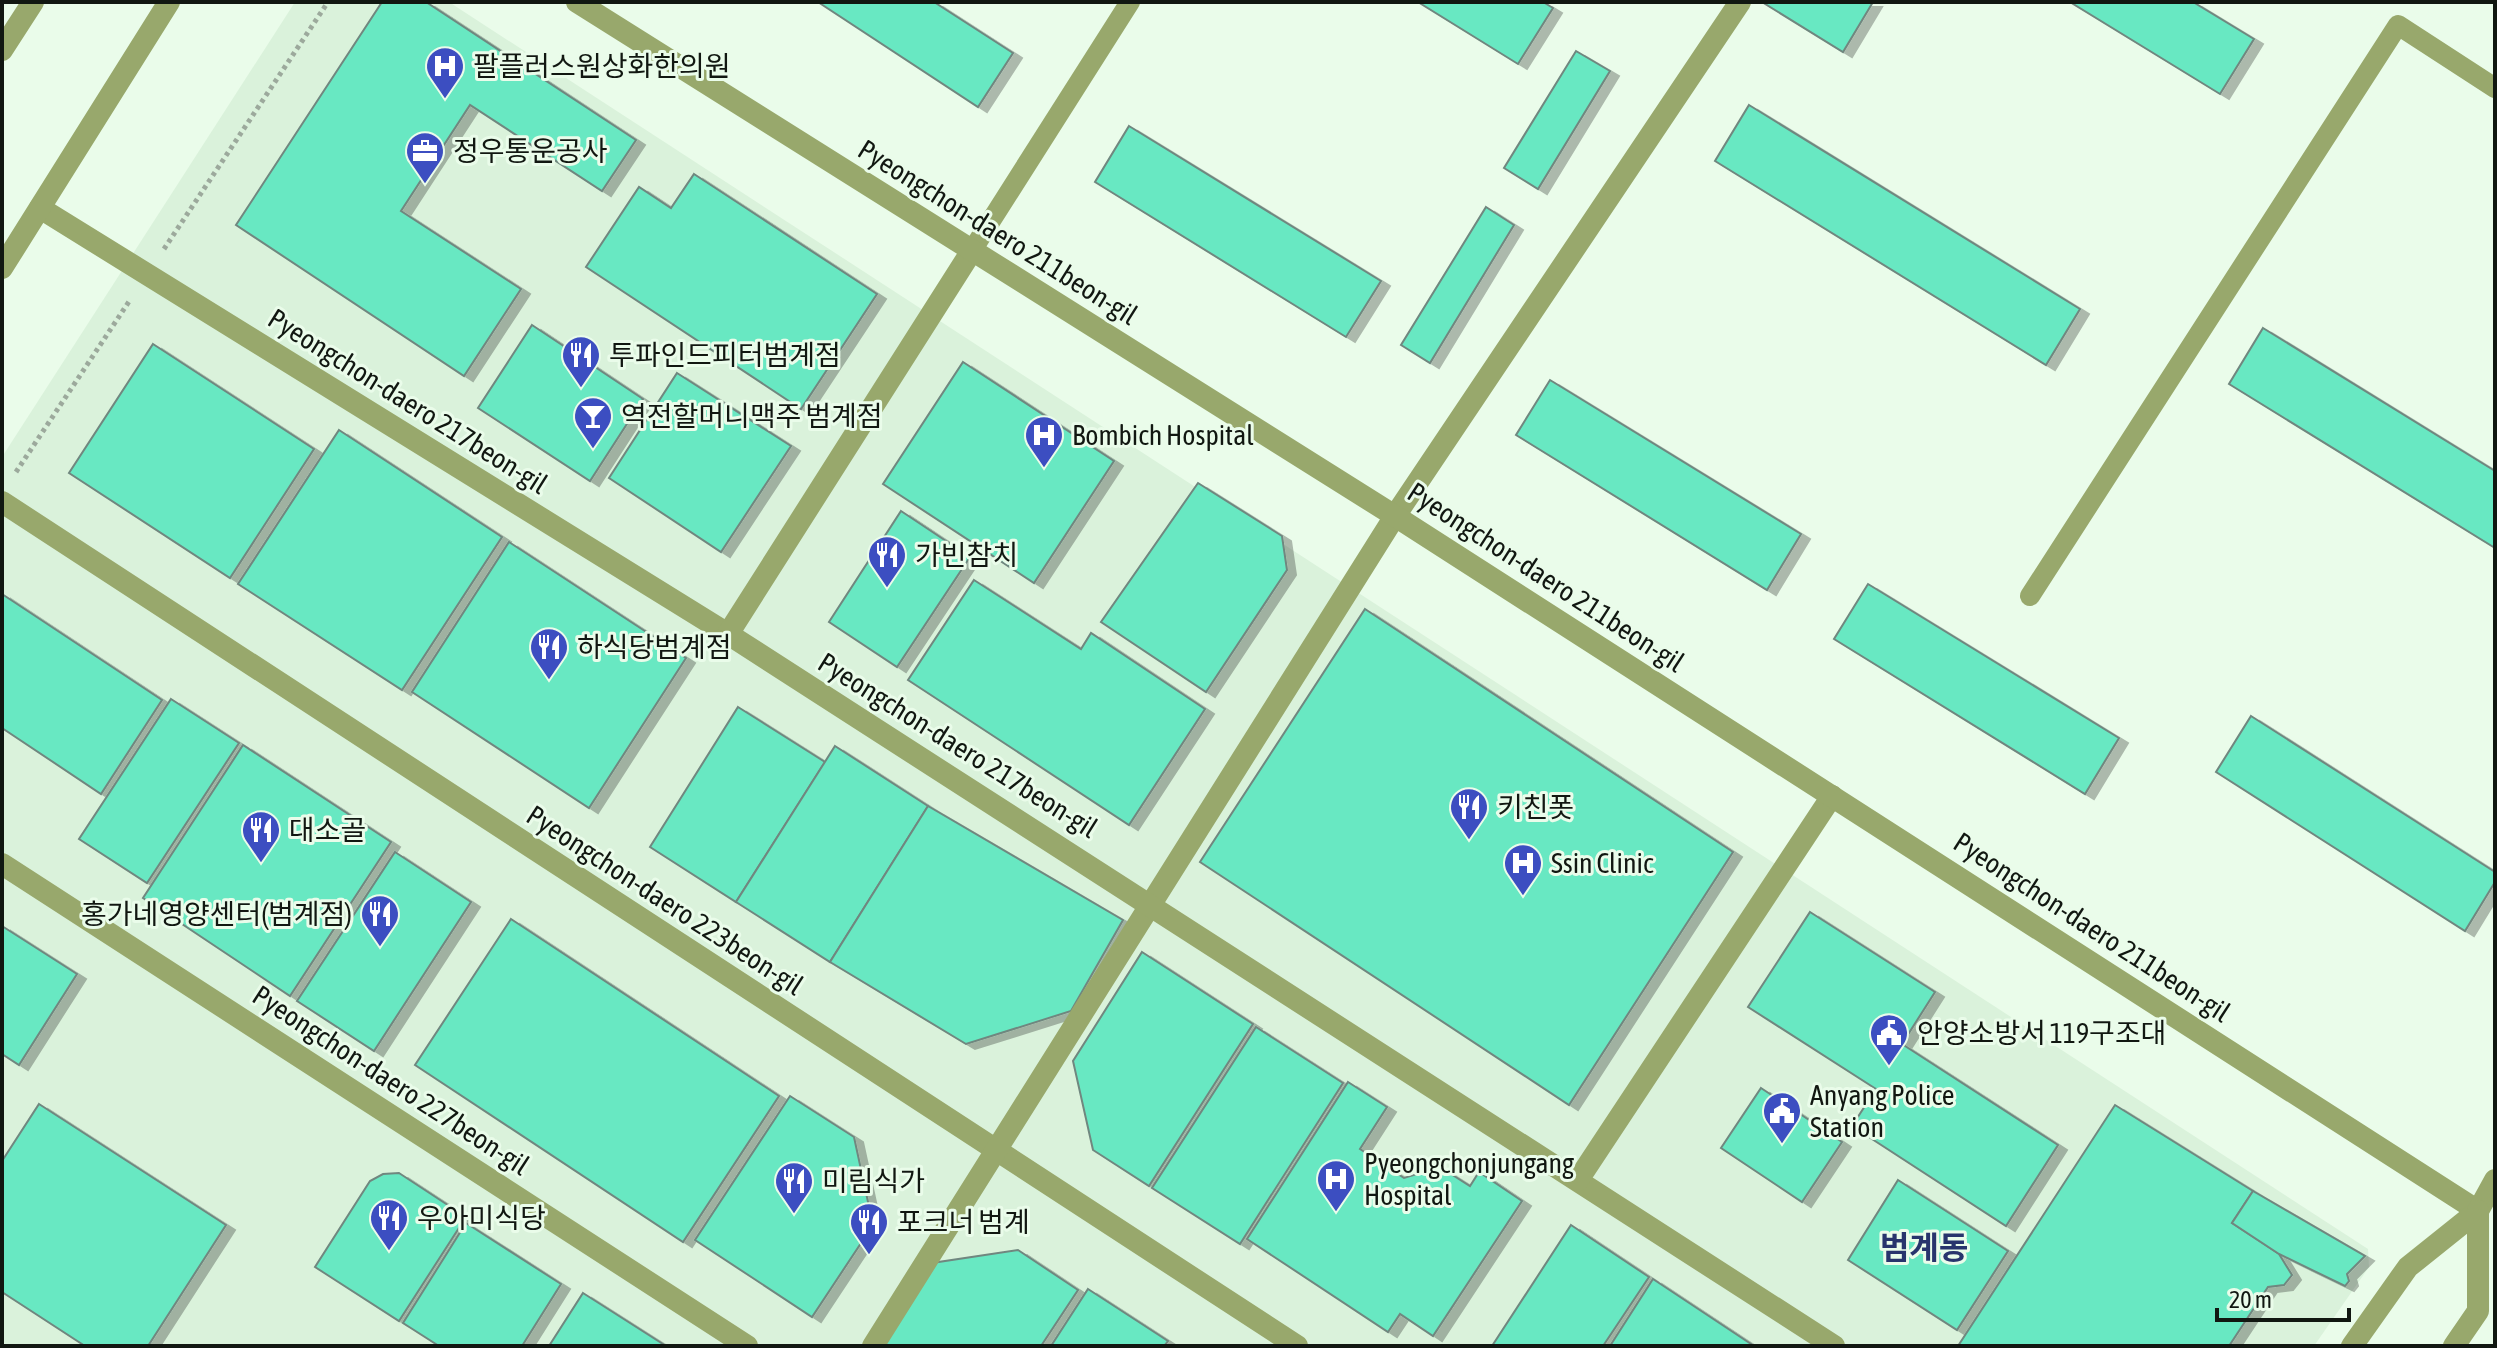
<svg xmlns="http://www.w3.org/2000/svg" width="2497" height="1348" font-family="'Asap Condensed','Noto Sans KR',sans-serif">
<defs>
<filter id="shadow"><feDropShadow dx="9" dy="5" stdDeviation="0" flood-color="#0004"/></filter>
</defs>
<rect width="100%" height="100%" fill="#eafcea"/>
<!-- built -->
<polygon fill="#daf2db" points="295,2 449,2 2368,1249 2369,1267 2314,1346 8,1346 2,1342 2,457"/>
<!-- building -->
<g fill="#67e8c2" stroke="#70877f" stroke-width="2" filter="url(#shadow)">
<polygon points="382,2 426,2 636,140 602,191 470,105 401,211 521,289 464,376 236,225"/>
<polygon points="818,2 934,2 1013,53 978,107"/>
<polygon points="1418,2 1543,2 1553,8 1518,64"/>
<polygon points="1762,2 1873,2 1843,52"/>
<polygon points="2070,2 2193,2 2254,39 2220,94"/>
<polygon points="1576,51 1610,71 1538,189 1504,168"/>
<polygon points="1749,105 2080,309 2046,365 1715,161"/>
<polygon points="1129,126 1381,281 1346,337 1095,182"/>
<polygon points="694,174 877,294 801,409 586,267 639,187 671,208"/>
<polygon points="1486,207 1514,225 1430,363 1401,345"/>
<polygon points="532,325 643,399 590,481 478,408"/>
<polygon points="2263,328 2495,471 2495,548 2229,384"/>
<polygon points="153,344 314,449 230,578 69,473"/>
<polygon points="963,362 1114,461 1034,583 883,484"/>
<polygon points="677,373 791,446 721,552 609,478"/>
<polygon points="1550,380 1801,534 1767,590 1516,435"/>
<polygon points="339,430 502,537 402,690 238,584"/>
<polygon points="1198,483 1282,536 1287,570 1206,692 1101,622"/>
<polygon points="901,511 970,557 897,667 829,622"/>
<polygon points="509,542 686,658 589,808 412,692"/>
<polygon points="974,580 1081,649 1091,633 1205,709 1129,825 908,680"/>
<polygon points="1868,584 2119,738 2085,794 1834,639"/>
<polygon points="2,594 162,700 101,794 2,728"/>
<polygon points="1365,609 1733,852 1569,1105 1200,862"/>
<polygon points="171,699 239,743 147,883 79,839"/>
<polygon points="738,707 825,762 736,902 650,847"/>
<polygon points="2251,716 2495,872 2495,882 2465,931 2216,772"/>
<polygon points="243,745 391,842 290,996 143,898"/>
<polygon points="835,746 928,806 830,962 736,902"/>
<polygon points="928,806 1123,920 1071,1011 966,1044 830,962"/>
<polygon points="395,852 471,902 374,1051 297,1001"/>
<polygon points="1810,912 1935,992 1902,1044 2058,1145 2006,1226 1852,1126 1876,1089 1748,1007"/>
<polygon points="511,919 779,1096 683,1242 415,1065"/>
<polygon points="2,926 77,974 19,1065 2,1054"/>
<polygon points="1142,952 1253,1024 1149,1186 1093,1150 1073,1061"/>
<polygon points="1256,1027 1343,1083 1240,1244 1152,1188"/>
<polygon points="1348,1082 1387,1107 1360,1149 1404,1178 1440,1167 1470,1186 1479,1172 1522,1201 1433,1336 1400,1314 1388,1332 1247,1239"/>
<polygon points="1761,1088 1842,1142 1802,1202 1721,1148"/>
<polygon points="790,1096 854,1137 873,1225 812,1317 695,1240"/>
<polygon points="39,1104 226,1225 148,1346 85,1346 2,1292 2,1161"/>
<polygon points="2115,1105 2253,1191 2232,1223 2279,1254 2292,1275 2284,1285 2268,1287 2229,1346 1958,1346"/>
<polygon points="399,1173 466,1217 399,1321 315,1267 370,1181 383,1174"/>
<polygon points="1898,1180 2008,1251 1957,1330 1848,1260"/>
<polygon points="2253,1191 2365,1256 2347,1274 2349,1281 2345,1286 2279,1254 2232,1223"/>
<polygon points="466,1223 561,1284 522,1346 439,1346 403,1323"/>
<polygon points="1571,1225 1649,1277 1603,1346 1492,1346"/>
<polygon points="1018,1250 1078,1290 1041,1346 878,1346 932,1263"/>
<polygon points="1653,1279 1754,1346 1610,1346"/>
<polygon points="1088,1289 1168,1341 1164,1346 1051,1346"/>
<polygon points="583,1293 666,1346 549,1346"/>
</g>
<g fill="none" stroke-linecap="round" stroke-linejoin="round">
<!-- path -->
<g stroke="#9ca99c" stroke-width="5" stroke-dasharray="4 4" stroke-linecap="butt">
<polyline points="164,249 328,2"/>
<polyline points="16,472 130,300"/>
</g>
<!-- service -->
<g stroke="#98a86c" stroke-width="20">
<polyline points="971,252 1130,2"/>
<polyline points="2030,596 2398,25 2495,88"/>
</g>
<!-- pedestrian -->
<g stroke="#98a86c" stroke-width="22">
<polyline points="2,502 1297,1346"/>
<polyline points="873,1346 1395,516 1740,2"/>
</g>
<!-- minor -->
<g stroke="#98a86c" stroke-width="22">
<polyline points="40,208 728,634 1834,1346"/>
<polyline points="728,634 971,252"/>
<polyline points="2,864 747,1346"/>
<polyline points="1578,1180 1832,796"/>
</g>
<!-- tertiary -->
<g stroke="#98a86c" stroke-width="22">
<polyline points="577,2 1395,516 2478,1211"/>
<polyline points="2,50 33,2"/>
<polyline points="2,268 169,2"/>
<polyline points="2352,1346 2408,1267 2478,1211 2495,1180"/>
<polyline points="2454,1346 2478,1311 2478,1211"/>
</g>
</g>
<!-- icons -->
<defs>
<symbol id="hospital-pin" viewBox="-11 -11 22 30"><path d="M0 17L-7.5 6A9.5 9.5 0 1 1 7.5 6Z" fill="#3c4ec1" stroke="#eafcea"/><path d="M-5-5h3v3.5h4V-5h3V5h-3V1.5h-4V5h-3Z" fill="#fff"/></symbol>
<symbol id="office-pin" viewBox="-11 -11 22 30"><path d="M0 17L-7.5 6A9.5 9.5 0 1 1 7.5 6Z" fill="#3c4ec1" stroke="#eafcea"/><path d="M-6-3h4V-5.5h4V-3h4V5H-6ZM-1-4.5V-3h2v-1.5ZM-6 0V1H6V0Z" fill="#fff"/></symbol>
<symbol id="restaurant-pin" viewBox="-11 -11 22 30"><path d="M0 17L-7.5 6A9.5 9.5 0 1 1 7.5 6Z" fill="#3c4ec1" stroke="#eafcea"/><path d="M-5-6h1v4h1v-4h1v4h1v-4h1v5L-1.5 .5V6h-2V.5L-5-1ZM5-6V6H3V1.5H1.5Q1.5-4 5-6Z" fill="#fff"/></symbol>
<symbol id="bar-pin" viewBox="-11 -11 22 30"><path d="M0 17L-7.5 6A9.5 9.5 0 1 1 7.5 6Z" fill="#3c4ec1" stroke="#eafcea"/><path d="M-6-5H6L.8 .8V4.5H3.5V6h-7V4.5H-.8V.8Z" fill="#fff"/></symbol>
<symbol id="civic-pin" viewBox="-11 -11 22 30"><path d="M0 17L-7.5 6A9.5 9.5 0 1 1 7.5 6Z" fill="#3c4ec1" stroke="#eafcea"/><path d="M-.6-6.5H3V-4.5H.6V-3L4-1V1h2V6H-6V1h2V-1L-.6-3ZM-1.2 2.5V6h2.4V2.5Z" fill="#fff"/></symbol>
</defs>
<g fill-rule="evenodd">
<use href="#hospital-pin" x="423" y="44" width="44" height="60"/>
<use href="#office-pin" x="403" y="129" width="44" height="60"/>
<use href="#restaurant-pin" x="559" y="333" width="44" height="60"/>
<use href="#bar-pin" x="571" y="394" width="44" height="60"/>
<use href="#hospital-pin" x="1022" y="413" width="44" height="60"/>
<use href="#restaurant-pin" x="865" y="533" width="44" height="60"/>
<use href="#restaurant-pin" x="527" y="625" width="44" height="60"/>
<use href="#restaurant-pin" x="1447" y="785" width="44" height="60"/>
<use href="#restaurant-pin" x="239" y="808" width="44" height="60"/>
<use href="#hospital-pin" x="1501" y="841" width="44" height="60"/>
<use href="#restaurant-pin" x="358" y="892" width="44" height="60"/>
<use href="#civic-pin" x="1867" y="1011" width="44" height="60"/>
<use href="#civic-pin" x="1760" y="1089" width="44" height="60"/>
<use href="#hospital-pin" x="1314" y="1157" width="44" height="60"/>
<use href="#restaurant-pin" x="772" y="1159" width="44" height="60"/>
<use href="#restaurant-pin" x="367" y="1196" width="44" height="60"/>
<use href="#restaurant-pin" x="847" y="1200" width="44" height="60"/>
</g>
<g text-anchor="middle" stroke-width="6" stroke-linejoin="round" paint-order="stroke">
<!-- poi labels -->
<g font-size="28" fill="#111711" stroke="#eafcea" text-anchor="start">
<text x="473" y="76">팔플러스원상화한의원</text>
<text x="453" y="161">정우통운공사</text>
<text x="609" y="365">투파인드피터범계점</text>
<text x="621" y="426">역전할머니맥주 범계점</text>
<text x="1072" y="445">Bombich Hospital</text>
<text x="915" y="565">가빈참치</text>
<text x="577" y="657">하식당범계점</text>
<text x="1497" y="817">키친폿</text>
<text x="289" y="840">대소골</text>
<text x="1551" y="873">Ssin Clinic</text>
<text x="352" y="924" text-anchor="end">홍가네영양센터(범계점)</text>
<text x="1917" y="1043">안양소방서 119구조대</text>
<text x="1810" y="1105">Anyang Police<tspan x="1810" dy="32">Station</tspan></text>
<text x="1364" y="1173">Pyeongchonjungang<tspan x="1364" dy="32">Hospital</tspan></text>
<text x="822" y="1191">미림식가</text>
<text x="417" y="1228">우아미식당</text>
<text x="897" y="1232">포크너 범계</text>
</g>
<!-- street labels -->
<g font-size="28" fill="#111711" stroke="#eafcea">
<text transform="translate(998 232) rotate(32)" y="10">Pyeongchon-daero 211beon-gil</text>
<text transform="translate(408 401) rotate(32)" y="10">Pyeongchon-daero 217beon-gil</text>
<text transform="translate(1546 577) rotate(33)" y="10">Pyeongchon-daero 211beon-gil</text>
<text transform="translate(958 745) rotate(32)" y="10">Pyeongchon-daero 217beon-gil</text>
<text transform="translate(665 900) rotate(33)" y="10">Pyeongchon-daero 223beon-gil</text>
<text transform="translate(2092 927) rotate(33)" y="10">Pyeongchon-daero 211beon-gil</text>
<text transform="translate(391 1080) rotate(33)" y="10">Pyeongchon-daero 227beon-gil</text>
</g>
<!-- quarter labels -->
<g font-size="32" font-weight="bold" fill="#28346d" stroke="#eafcea">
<text x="1924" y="1259">범계동</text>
</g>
</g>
<!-- border -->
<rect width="2497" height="1348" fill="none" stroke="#111711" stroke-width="8"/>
<!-- scale -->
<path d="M2217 1308v12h132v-12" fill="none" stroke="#111711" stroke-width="4"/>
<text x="2229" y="1308" font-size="24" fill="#111711" stroke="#eafcea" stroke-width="6" paint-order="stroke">20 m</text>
</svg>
